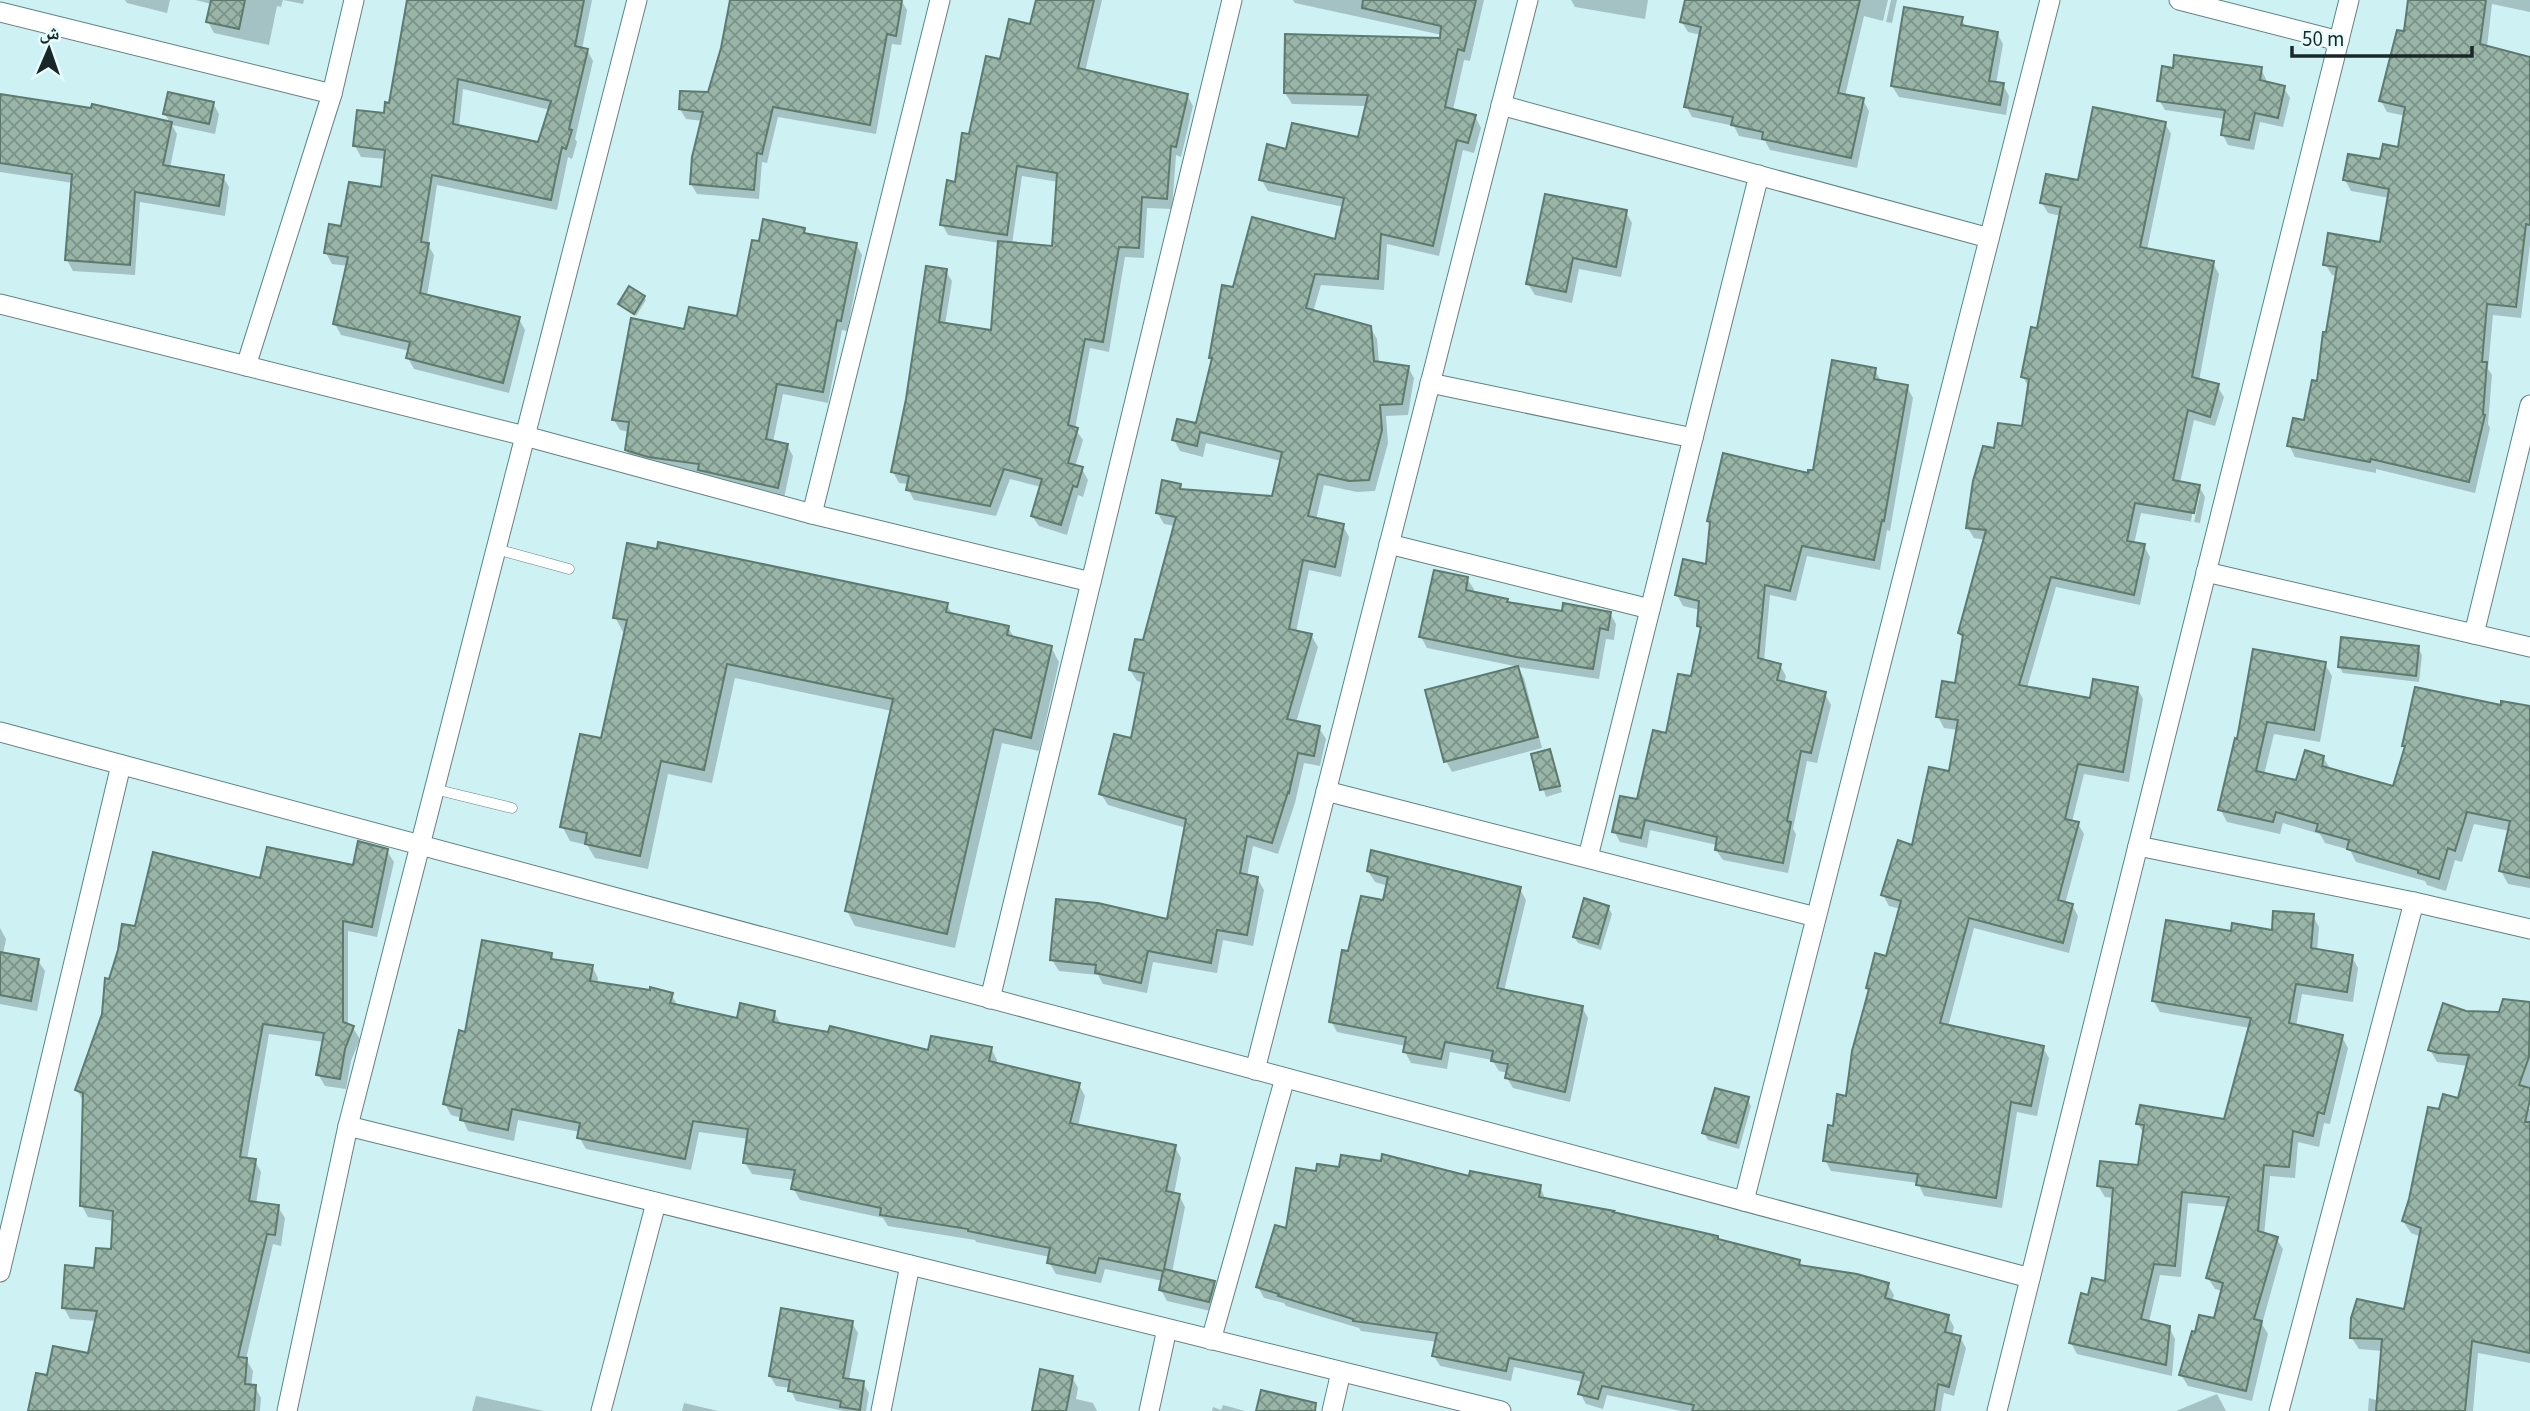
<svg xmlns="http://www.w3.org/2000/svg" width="2530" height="1411" font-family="'Source Sans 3','Noto Naskh Arabic',sans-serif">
<defs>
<pattern id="building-cross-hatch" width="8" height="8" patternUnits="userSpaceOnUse" patternTransform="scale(1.75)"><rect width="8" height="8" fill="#98b5a8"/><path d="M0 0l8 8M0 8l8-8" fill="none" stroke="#7b9389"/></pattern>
</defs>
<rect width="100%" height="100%" fill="#cef2f4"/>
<!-- shadow -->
<g fill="#0003" fill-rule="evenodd">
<polygon points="125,0 170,0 167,13 127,3"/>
<polygon points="195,0 283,0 281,7 277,6 269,45 214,33 208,22 212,4"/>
<polygon points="283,0 304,0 303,4"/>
<path d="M424,0H592L582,49L587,50L593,61L575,139L577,142L572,159L568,157L557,210L437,185L428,245L434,255L427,296L519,319L525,330L509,393L414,369L408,358L410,351L341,335L335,324L348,266L332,264L326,253L343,228L383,189L386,159L361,157L355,146L385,115ZM463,89L550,110L539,144L459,127Z"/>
<polygon points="727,0 901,0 907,10 901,45 892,44 876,134 778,117 767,163 762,162 759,199 697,194 691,184 703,121 686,119 680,109 709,94 722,48 731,1"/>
<path d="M1038,0H1102L1085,72L1187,95L1193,106L1181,157L1176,155L1172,209L1147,208L1144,258L1125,257L1109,352L1090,348L1075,429L1083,440L1075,467L1082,469L1088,480L1083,497L1078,495L1067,535L1039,526L1032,516L1041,487L1010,479L996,516L914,500L908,489L909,484L899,483L893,472L945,270L952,281L945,325L992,332L1000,243L948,235L942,224L970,136L1001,61L1031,26ZM1022,176L1058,182L1053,248L1012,244Z"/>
<polygon points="1293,0 1484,0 1470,61 1464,60 1453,110 1475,116 1481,128 1474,153 1463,150 1439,256 1387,244 1384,290 1321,285 1313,312 1370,327 1377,339 1379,363 1408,367 1414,378 1408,415 1386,416 1388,443 1375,491 1357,492 1324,485 1316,520 1343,526 1349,537 1341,577 1309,570 1296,632 1311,635 1318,647 1296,723 1319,728 1326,739 1320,766 1304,763 1295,803 1278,854 1253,846 1247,876 1257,878 1264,890 1253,946 1223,940 1217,973 1153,962 1147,993 1103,984 1098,975 1059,971 1052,960 1169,921 1186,828 1108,805 1101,794 1132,741 1144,683 1137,681 1130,670 1144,642 1175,526 1164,524 1157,512 1180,486 1183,491 1273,498 1281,461 1206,443 1203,457 1180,451 1174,440 1197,425 1213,361 1211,357 1235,289 1336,241 1344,207 1268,191 1261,179 1288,151 1360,139 1367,106 1292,104 1285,93 1441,40 1442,35 1295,3"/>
<polygon points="1571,0 1648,0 1645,19 1575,7"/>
<polygon points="1686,0 1888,0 1883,21 1864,16 1845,96 1863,100 1869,111 1857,168 1770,150 1765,141 1739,136 1734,126 1692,117 1686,106 1701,35 1688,32 1681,21"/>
<polygon points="1891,0 1897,0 1892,23 1886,22"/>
<polygon points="2410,0 2530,0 2530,12 2492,4 2487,47 2530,59 2530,245 2521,318 2493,315 2488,369 2492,375 2488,424 2490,428 2475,493 2376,469 2376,473 2295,457 2289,445 2306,422 2318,383 2337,276 2332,275 2325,264 2382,244 2390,198 2351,191 2345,180 2382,161 2400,149 2406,116 2387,112 2381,101 2406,33"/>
<polygon points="1961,19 1967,28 1997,33 2003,44 1996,84 2003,85 2009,96 2006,115 1899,97 1892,86"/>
<polygon points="2261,69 2266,79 2266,83 2284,88 2290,98 2283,127 2260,122 2254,150 2228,145 2223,135 2225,119 2165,110 2159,100"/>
<polygon points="0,96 170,123 165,114 213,103 219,114 215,134 172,125 177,134 170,168 223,177 229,187 225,216 140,202 135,275 73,271 67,260 73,183 0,172"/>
<path d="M2165,123L2171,134L2147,250L2213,263L2219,274L2199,381L2217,386L2224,397L2215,426L2194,420L2180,483L2199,486L2205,497L2200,523L2141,513L2134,544L2144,546L2150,557L2140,605L2056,587L2027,688L2091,700L2137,688L2143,699L2129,782L2084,774L2072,822L2078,824L2084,834L2065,904L2072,905L2078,916L2069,953L1974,928L1948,1027L2043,1048L2049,1058L2037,1116L2017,1112L2002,1208L1924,1196L1918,1183L1831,1171L1825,1160L1834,1128L1847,1098L1901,909L1889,906L1883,895L1913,847L1950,773L1958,730L1944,728L1938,717L1957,685L1964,640L1959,633L1985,540L1974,538L1967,527L1995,450L2023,428L2029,388L2023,377L2038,330L2061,216L2048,213L2042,203L2079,182ZM2196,494H2200L2194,522L2191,521Z"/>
<polygon points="1626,212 1632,223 1621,277 1579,269 1572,303 1535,295 1528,284"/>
<polygon points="804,229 807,235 856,244 862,255 847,331 842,330 828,403 783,394 773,442 787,445 793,456 784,498 706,481 702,474 655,467 633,461 626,450 629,432 620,430 614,420 686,332 739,318 760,243"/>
<polygon points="644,297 646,300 636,316 620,304"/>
<polygon points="1875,370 1881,381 1907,387 1913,398 1890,531 1887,530 1880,570 1807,556 1796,601 1770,595 1764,661 1780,665 1786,676 1784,684 1825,694 1831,705 1817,763 1807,761 1793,829 1796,834 1788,873 1723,860 1716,850 1717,845 1650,830 1647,848 1620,842 1614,831 1638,801 1693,679 1702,633 1698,626 1700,610 1683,606 1677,595 1708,566 1712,527 1708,521 1814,472"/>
<polygon points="1467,579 1474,589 1473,593 1506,600 1509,604 1563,613 1610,613 1616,624 1614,640 1606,639 1599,679 1524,668 1427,648 1421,637"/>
<polygon points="947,605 953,615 1008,627 1015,639 1051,647 1059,662 1039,751 1002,743 955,948 855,926 847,911 892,711 735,678 712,783 668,774 648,869 595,858 587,845 570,841 562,826 603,740 626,633 623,632 615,617"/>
<polygon points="2418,648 2422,655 2419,682 2343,673 2339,666"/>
<polygon points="2325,664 2332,676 2320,742 2274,734 2264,775 2297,782 2323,757 2331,770 2394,789 2406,749 2404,746 2502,707 2530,708 2530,888 2508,884 2501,871 2510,831 2474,824 2462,862 2455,860 2446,891 2427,885 2425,881 2356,862 2350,850 2325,843 2320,834 2283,823 2280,834 2227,822 2220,809 2236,741"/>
<polygon points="1518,668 1524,678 1542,748 1452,772 1446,761"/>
<polygon points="1549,751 1562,792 1546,797 1533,755"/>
<polygon points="387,851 394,862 377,937 348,931 348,1026 353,1028 360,1039 351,1061 346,1089 325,1086 318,1074 324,1042 269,1034 247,1160 255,1161 261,1172 256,1204 278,1207 285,1218 281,1246 273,1244 246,1359 253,1371 251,1387 255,1387 261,1398 260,1411 30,1411 49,1377 90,1356 97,1321 70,1319 64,1308 112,1251 114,1221 88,1217 82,1206 83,1101 77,1090 104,1014 110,981 137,928 262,880 354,867"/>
<polygon points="1368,871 1520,889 1526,900 1504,991 1582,1007 1588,1018 1570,1102 1513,1088 1507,1078 1508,1073 1499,1071 1492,1060 1450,1052 1447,1069 1411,1063 1405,1052 1406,1046 1337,1032 1331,1021 1349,953 1384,902 1388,886 1375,882"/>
<polygon points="1608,907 1612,914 1601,950 1578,943 1574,937"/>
<polygon points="2313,916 2319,927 2317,951 2352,957 2358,968 2353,1002 2302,994 2296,1026 2342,1037 2348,1048 2330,1124 2324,1123 2319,1147 2298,1142 2295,1178 2270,1176 2264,1235 2276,1238 2283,1249 2262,1324 2268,1334 2252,1401 2188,1386 2181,1375 2196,1334 2216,1320 2222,1291 2215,1289 2208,1278 2228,1207 2188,1203 2181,1277 2160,1275 2149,1322 2169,1327 2175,1339 2172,1376 2077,1354 2071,1343 2090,1297 2106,1283 2114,1198 2105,1197 2098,1186 2139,1167 2144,1134 2138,1124 2226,1121 2250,1028 2160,1012 2153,1000 2232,933 2273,932"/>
<polygon points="0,928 6,939 3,954 38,961 45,971 37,1011 0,1004"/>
<polygon points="551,954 555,962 592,966 598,978 597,984 671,994 678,1006 738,1020 774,1012 781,1024 930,1052 991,1048 997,1060 997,1065 1079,1085 1085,1096 1078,1126 1175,1147 1181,1158 1174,1194 1179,1195 1185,1207 1172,1273 1214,1282 1220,1294 1215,1312 1167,1301 1161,1290 1163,1281 1105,1269 1101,1283 1056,1274 1049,1262 1050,1257 976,1242 975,1240 888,1226 883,1218 800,1200 793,1188 795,1180 752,1174 745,1163 749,1139 699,1132 691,1170 586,1149 579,1137 580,1132 518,1120 514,1141 468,1131 462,1118 451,1115 445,1104 466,1034"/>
<polygon points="2521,1001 2530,1004 2530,1095 2510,1104 2530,1109 2530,1363 2478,1353 2473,1411 2368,1411 2369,1398 2379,1401 2383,1351 2359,1349 2351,1337 2406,1311 2421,1237 2411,1233 2403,1221 2441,1111 2460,1100 2468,1066 2437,1062 2430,1050 2466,1012 2500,1014"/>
<polygon points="1747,1099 1751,1106 1739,1149 1708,1140 1704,1133"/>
<polygon points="1318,1173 1471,1178 1540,1187 1546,1200 1717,1237 1720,1241 1799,1261 1803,1268 1888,1285 1894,1295 1892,1302 1948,1316 1954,1327 1952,1335 1960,1337 1966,1348 1954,1396 1944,1393 1941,1411 1681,1411 1607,1395 1603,1409 1586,1404 1580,1393 1583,1382 1514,1367 1511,1381 1440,1366 1434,1356 1437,1342 1361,1331 1359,1328 1286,1306 1284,1303 1264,1298 1258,1287"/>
<polygon points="852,1323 858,1333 849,1380 863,1383 869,1393 866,1411 844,1411 796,1401 790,1388 776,1386 770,1376"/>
<polygon points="1072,1377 1078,1388 1076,1399 1093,1403 1097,1411 1034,1411"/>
<polygon points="2217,1394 2226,1411 2176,1411"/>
<polygon points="476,1396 544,1411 472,1411"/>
<polygon points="684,1403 718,1411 682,1411"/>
<polygon points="1223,1405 1245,1411 1212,1411 1213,1407 1221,1410"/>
</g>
<!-- building -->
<g fill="url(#building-cross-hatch)" stroke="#5e7a6d" stroke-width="2" fill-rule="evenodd">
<polygon points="211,0 245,0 239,29 206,22"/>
<path d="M407,0H584L575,46L588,49L569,129L572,130L566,149L562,147L551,200L432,175L421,242L429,243L420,293L520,317L503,383L406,358L410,342L333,324L348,257L324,253L329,224L341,226L349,182L381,187L385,150L353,146L357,110L384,113L385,102L389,103ZM458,79L551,101L538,142L453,124Z"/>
<polygon points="730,0 902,0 896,36 887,34 870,125 773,107 762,154 757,153 754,190 690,184 692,157 703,112 679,109 680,91 708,92 721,48"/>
<polygon points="1036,0 1094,0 1078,68 1188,94 1176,147 1171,146 1167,199 1142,197 1139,248 1119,247 1103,342 1085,339 1068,425 1078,428 1068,463 1083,467 1077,487 1073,486 1061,525 1031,516 1042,479 1004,469 990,506 906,490 909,476 891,472 906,399 926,266 947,269 939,322 991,330 998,241 1052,246 1057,173 1017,166 1007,235 940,225 947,180 955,182 962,133 969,134 986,56 1000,59 1009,19 1030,24"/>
<polygon points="1363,0 1476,0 1464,51 1458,49 1445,107 1476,115 1468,143 1457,140 1433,246 1381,234 1378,279 1315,274 1306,308 1371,326 1374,361 1409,366 1402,404 1380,405 1382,430 1369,480 1349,481 1318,474 1308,516 1344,524 1335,567 1303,560 1289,629 1312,634 1287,719 1320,726 1314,756 1298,753 1289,793 1288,792 1272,843 1247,836 1240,873 1258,877 1247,935 1217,930 1211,963 1148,951 1141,983 1095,973 1096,965 1050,960 1056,899 1098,903 1167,919 1186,819 1099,794 1114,734 1131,738 1144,673 1129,670 1135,639 1143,640 1176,517 1156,513 1162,480 1181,484 1180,489 1272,496 1282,452 1200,432 1197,446 1172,440 1177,419 1196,423 1212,358 1209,358 1222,285 1233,287 1252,217 1335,239 1344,198 1259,180 1267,144 1286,149 1292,123 1358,137 1368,95 1284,93 1285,34 1440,38 1441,26 1362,8"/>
<polygon points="1685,0 1860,0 1838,93 1864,98 1851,158 1762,139 1763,132 1731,125 1733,117 1684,107 1701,27 1680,22"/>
<polygon points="2408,0 2486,0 2480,44 2530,57 2530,225 2526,224 2516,307 2487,304 2482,362 2487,362 2483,414 2485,415 2469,482 2371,459 2370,462 2287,446 2293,418 2304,420 2312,380 2317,381 2323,332 2326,332 2337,267 2323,265 2328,233 2380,242 2389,189 2343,180 2348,154 2380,159 2383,144 2398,147 2405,107 2379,101 2397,30 2404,31"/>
<polygon points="1904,7 1963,17 1961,25 1998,32 1989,81 2004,83 2000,105 1891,86"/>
<polygon points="2174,55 2262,67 2260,80 2285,86 2278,118 2255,113 2249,140 2221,135 2225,110 2157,101 2162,66 2173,68"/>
<polygon points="168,92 214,102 209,124 163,114"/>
<polygon points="0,94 91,108 92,104 172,122 163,165 224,175 219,206 135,192 130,265 65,260 72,174 0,163"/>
<polygon points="2093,107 2166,122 2140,247 2214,261 2192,377 2219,384 2210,417 2188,410 2173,480 2200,485 2194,513 2135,503 2127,541 2145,544 2134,595 2051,577 2019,685 2090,698 2093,679 2138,687 2123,772 2078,764 2065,819 2079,822 2058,900 2073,904 2063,943 1969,918 1940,1023 2044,1046 2031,1106 2011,1102 1996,1198 1916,1185 1918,1174 1823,1161 1828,1125 1833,1126 1837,1094 1846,1096 1852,1051 1869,989 1866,988 1875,953 1886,956 1901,901 1881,895 1898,840 1912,845 1929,767 1949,771 1958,720 1936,717 1942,681 1955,683 1963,635 1958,633 1986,530 1966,528 1973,481 1983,446 1994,448 1998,423 2022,426 2029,379 2021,377 2031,327 2037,328 2061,207 2040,203 2046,174 2078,180"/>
<polygon points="1545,194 1627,210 1616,267 1573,258 1566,292 1526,284"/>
<polygon points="763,219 805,228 804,233 857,243 841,321 837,320 823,392 777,384 766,439 788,444 778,488 698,470 699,464 648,457 625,450 629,422 612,420 631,318 684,329 689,307 737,316 752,240 759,241"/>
<polygon points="629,286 645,296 634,314 618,304"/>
<polygon points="1832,360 1876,368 1874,379 1908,385 1884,521 1882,520 1874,560 1802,546 1790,591 1765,585 1758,658 1781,664 1777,680 1826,692 1811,753 1801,751 1787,821 1791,822 1783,863 1715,850 1717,837 1645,820 1641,838 1612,832 1620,796 1637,799 1653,730 1666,733 1678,674 1691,676 1701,627 1697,626 1699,601 1675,595 1683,559 1706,564 1710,522 1707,521 1723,453 1808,473 1808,470 1813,470"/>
<polygon points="658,542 948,603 946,612 1009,626 1007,635 1052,646 1031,738 994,729 947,934 845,911 893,699 727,664 704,770 661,761 640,856 585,844 587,833 560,827 580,734 601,738 627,620 613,618 627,543 657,549"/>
<polygon points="1434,570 1468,577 1466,590 1508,599 1507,602 1562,611 1563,603 1611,612 1608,630 1600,628 1593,669 1516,657 1419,637"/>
<polygon points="2341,637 2419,646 2416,676 2338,667"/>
<polygon points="2253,649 2326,662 2314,730 2267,722 2256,771 2296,780 2305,750 2324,756 2322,766 2393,786 2405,746 2402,746 2415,687 2501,705 2501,701 2530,706 2530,878 2499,871 2510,821 2467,812 2455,851 2448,848 2439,879 2418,873 2418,870 2347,849 2349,840 2316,831 2318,824 2276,812 2273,822 2218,810 2235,738 2237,739"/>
<polygon points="1518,666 1538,737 1444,762 1425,690"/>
<polygon points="1550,749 1560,786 1540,790 1531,754"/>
<polygon points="358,841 388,849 372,927 343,921 343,1022 354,1026 345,1049 340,1079 316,1075 324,1033 263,1024 249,1101 240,1157 256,1159 249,1201 279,1205 275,1235 267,1234 238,1357 247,1358 245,1384 256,1385 254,1411 28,1411 36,1373 47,1375 53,1346 88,1353 97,1311 62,1308 65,1265 94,1268 96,1248 111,1249 113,1211 80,1206 83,1093 75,1090 102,1014 105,978 109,979 118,950 122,924 135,926 153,852 260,878 267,847 353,865"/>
<polygon points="1371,850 1521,887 1497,988 1583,1006 1565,1092 1505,1078 1508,1064 1491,1061 1493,1051 1445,1042 1441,1059 1403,1052 1406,1037 1329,1022 1342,950 1348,951 1361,896 1383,900 1388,877 1367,871"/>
<polygon points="1584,898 1609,906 1598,944 1573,937"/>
<polygon points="2273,911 2314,914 2311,948 2353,955 2347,992 2296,984 2289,1023 2343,1035 2324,1114 2318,1112 2313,1136 2293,1131 2289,1167 2264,1165 2258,1231 2278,1237 2254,1319 2262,1321 2246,1391 2179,1375 2192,1331 2195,1332 2199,1315 2214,1318 2223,1283 2206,1278 2229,1197 2182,1192 2175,1266 2154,1264 2141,1319 2170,1326 2166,1365 2069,1343 2081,1293 2088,1295 2092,1278 2105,1281 2113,1188 2097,1186 2100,1161 2138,1165 2144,1125 2136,1124 2140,1105 2224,1119 2251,1018 2152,1001 2166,920 2231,931 2232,923 2272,930"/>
<polygon points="482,940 552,953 551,959 593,965 590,981 650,990 650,987 673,993 670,1003 737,1018 740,1003 775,1011 773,1022 828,1032 830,1026 928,1050 931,1036 992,1047 989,1061 1080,1083 1070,1123 1176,1145 1166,1191 1180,1194 1164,1269 1215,1281 1209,1302 1159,1290 1163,1271 1099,1258 1095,1273 1047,1263 1050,1248 968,1231 968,1229 880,1215 881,1208 791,1189 795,1170 743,1163 748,1129 693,1121 685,1159 577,1138 580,1123 512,1109 508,1130 460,1120 462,1109 443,1104 459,1030 465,1032"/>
<polygon points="0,952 39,959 31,1001 0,995"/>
<polygon points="2503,999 2530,1002 2529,1057 2519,1085 2530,1088 2530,1100 2525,1122 2530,1122 2530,1353 2472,1341 2465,1411 2376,1411 2382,1339 2350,1338 2351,1318 2357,1299 2404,1309 2421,1228 2402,1221 2409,1199 2428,1107 2439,1109 2443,1094 2458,1098 2469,1055 2438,1053 2428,1050 2443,1003 2466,1011 2499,1012"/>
<polygon points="1715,1088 1749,1097 1736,1143 1702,1133"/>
<polygon points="1382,1154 1469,1176 1470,1171 1541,1185 1539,1197 1614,1211 1613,1212 1718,1236 1718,1239 1800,1260 1799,1265 1857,1274 1889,1283 1885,1298 1949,1315 1945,1332 1961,1336 1949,1387 1938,1384 1934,1411 1692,1411 1694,1405 1602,1386 1598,1399 1578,1394 1584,1373 1509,1358 1506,1371 1432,1356 1437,1333 1353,1321 1353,1319 1278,1296 1279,1294 1256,1287 1275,1225 1286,1228 1296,1168 1316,1171 1317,1164 1339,1167 1341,1155 1381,1161"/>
<polygon points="781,1308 853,1321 843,1378 864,1381 860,1410 840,1407 841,1401 788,1391 790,1380 769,1376"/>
<polygon points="1040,1369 1073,1376 1066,1411 1032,1411"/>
<polygon points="1261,1390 1316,1403 1315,1411 1256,1411"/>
</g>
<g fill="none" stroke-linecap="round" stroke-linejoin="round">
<defs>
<g id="service">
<polyline points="496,549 569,569"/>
<polyline points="434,789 512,808"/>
</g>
<g id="minor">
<polyline points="2179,0 2339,41"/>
<polyline points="0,12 332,94"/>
<polyline points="1501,105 1989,238"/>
<polyline points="0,304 525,436 812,514 1091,582"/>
<polyline points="246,366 332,94 354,0"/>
<polyline points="1430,383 1693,438"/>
<polyline points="812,514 940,0"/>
<polyline points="1389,544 1650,609"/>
<polyline points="2206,572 2530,647"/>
<polyline points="2474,634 2530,405"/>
<polyline points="0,732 2030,1278"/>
<polyline points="1326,791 1816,917"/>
<polyline points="2138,846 2414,902 2530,929"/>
<polyline points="1588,857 1759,175"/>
<polyline points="990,999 1232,0"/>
<polyline points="1255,1070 1528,0"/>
<polyline points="348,1126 1501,1411"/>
<polyline points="1744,1201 2050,0"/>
<polyline points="0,1272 121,765"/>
<polyline points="1211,1340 1285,1078"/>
<polyline points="287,1411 348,1126 637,0"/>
<polyline points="601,1411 656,1203"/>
<polyline points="881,1411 910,1265"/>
<polyline points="1149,1411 1167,1329"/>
<polyline points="1332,1411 1341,1372"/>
<polyline points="1997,1411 2349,0"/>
<polyline points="2279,1411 2414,902"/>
</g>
</defs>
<!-- service casing -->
<use href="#service" stroke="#618284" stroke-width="11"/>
<!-- minor casing -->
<use href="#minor" stroke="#618284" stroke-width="21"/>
<!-- service -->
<use href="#service" stroke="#fff" stroke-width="10"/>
<!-- minor -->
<use href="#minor" stroke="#fff" stroke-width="19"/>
</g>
<!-- north arrow -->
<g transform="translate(49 49) rotate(2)" stroke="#e7fcfd" stroke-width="5" paint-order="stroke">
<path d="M0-5L12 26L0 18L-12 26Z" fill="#1a2728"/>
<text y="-10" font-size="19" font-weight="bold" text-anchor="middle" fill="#1a2728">ش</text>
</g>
<!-- scale -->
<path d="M2292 46v10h180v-10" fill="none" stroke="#1a2728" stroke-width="3.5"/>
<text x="2302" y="46" font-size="21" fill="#1a2728" stroke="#e7fcfd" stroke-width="5" paint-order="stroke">50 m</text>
</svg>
